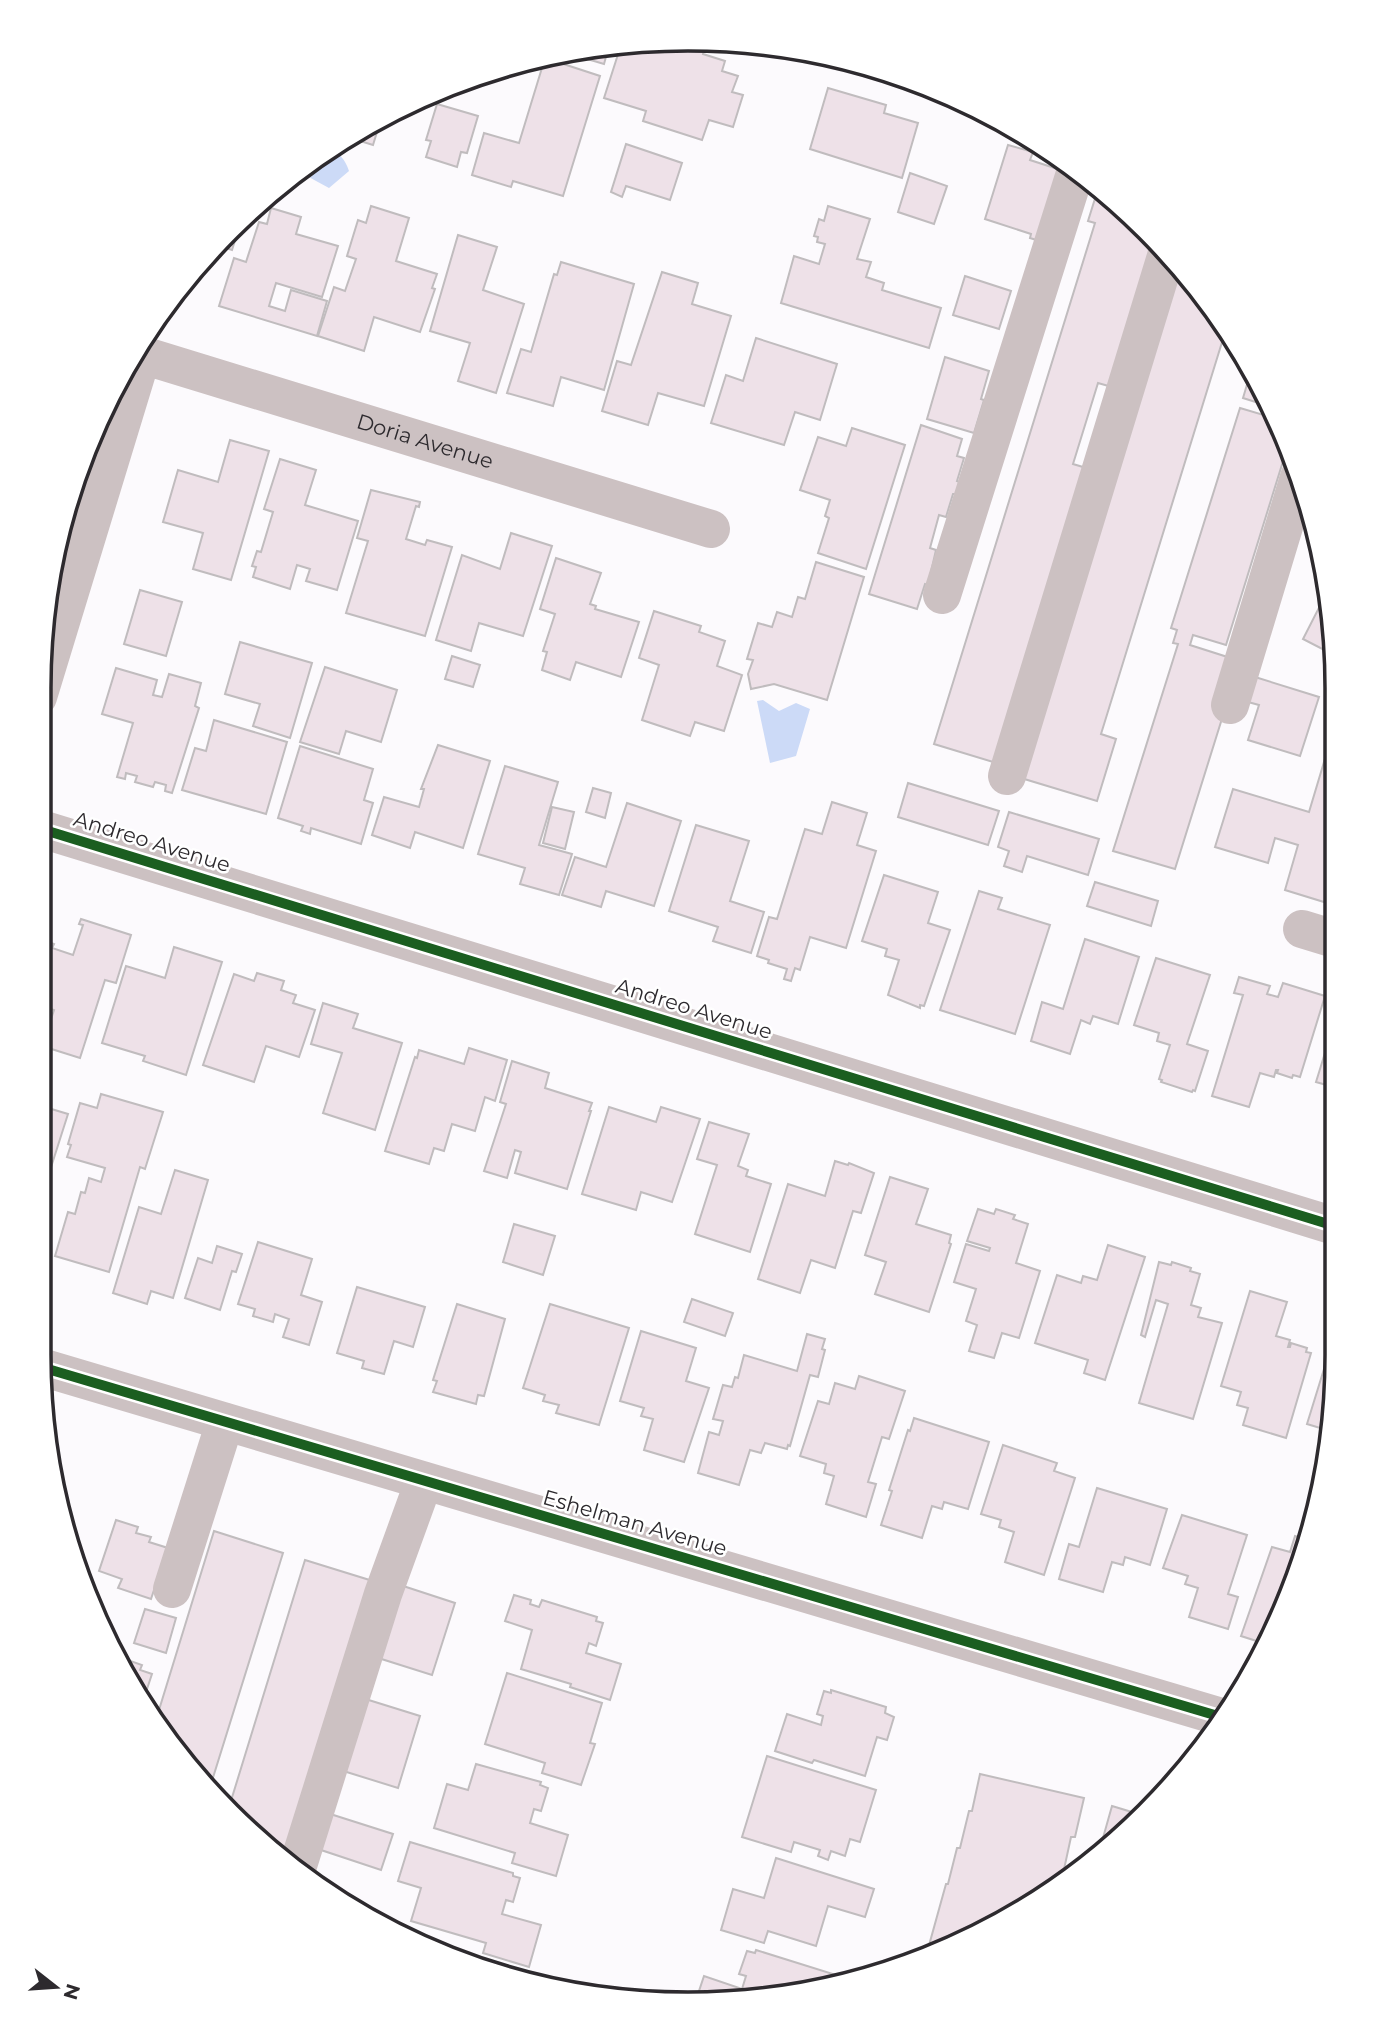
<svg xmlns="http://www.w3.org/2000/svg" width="1376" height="2043" font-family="Montserrat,sans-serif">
<rect width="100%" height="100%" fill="#fcfafd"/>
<!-- water -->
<g fill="#ccdaf7">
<path d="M329,147C340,154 345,159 349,171L329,188L305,175H294Z"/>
<polygon points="763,700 779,711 796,703 810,709 796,756 770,763 757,701"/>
</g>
<!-- building -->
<g fill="#eee1e8" stroke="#c0bcbe" stroke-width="2">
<polygon points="677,40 705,46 703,54 725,61 722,71 738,76 732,92 743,95 733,127 709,120 702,140 643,121 646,111 604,98 621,45"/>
<polygon points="609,46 604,64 560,51 561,51"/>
<polygon points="545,58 600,76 563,196 513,181 511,187 472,175 484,133 519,143"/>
<polygon points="828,88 886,105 884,113 918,123 902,178 810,149"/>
<polygon points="437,104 478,116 467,153 461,152 457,167 426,157 431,141 426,140"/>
<polygon points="381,119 373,145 347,137"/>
<polygon points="626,144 682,163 670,200 626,186 622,197 611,192"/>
<polygon points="1008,145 1033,152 1030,160 1067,172 1046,243 1030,238 1031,234 985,219"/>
<polygon points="910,173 947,186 934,224 898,212"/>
<polygon points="1098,189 1147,228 1162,247 1119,389 1098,383 1073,464 1093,470 1003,765 934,744 1095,223 1088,221"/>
<polygon points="371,206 409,218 396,261 437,274 432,288 435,289 420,332 374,317 364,351 318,336 334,287 345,291 356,259 347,256 358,220 366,223"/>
<polygon points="828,206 870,219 857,259 871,262 866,277 884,283 882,290 941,308 929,348 781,303 794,256 819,264 825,244 817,242 818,237 814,236 819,219 824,221"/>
<polygon points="271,208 301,217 296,234 338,246 322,297 276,283 269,306 285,311 291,290 327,301 317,336 219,306 234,258 246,262 259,222 267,224"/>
<polygon points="242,218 232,250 217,245 228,229"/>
<polygon points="458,235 497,247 483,290 524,304 496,393 458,381 470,343 430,331"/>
<polygon points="561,262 634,284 604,390 561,377 553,406 507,393 521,349 531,352 554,274 557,275"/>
<polygon points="1178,267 1227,326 1101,734 1116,739 1097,801 1021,778"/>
<polygon points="662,272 698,283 692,304 731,316 704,406 658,393 648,425 602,411 617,361 631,365"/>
<polygon points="965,276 1011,291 999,329 953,315"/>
<polygon points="756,338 837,364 820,420 795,412 784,445 711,423 726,375 743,381"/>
<polygon points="945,357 989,371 981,399 984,400 974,433 927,419"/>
<polygon points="1251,371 1271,407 1243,398"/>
<polygon points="1240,408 1277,419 1289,442 1226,645 1193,635 1190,645 1240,661 1175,869 1113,851 1178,644 1173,643 1177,630 1171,628"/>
<polygon points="921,425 962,439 957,456 964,458 957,481 960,482 956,494 953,494 946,517 939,515 930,548 936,550 928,585 925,584 917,609 869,594"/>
<polygon points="852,428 905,445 866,569 818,553 829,518 825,516 830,500 800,490 818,437 846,446"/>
<polygon points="230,440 269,451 231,580 193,569 203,533 163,522 178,470 218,482"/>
<polygon points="280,459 316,470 305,505 358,521 337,590 306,581 310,569 297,565 290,589 253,577 256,567 252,566 257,551 261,552 273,512 264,509"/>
<polygon points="371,490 420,502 419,507 416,506 406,539 425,545 427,540 452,547 425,636 346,613 368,541 357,538"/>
<polygon points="511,533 552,546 523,636 479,623 471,651 436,640 462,555 500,569"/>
<polygon points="556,558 601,573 590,604 596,606 595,609 639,622 621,677 576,662 570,680 542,670 547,652 543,651 555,614 540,609"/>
<polygon points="816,562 864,577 827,700 774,684 751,689 748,674 753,660 747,659 758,623 772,627 777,612 792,617 798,597 805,599"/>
<polygon points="140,590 182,602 166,656 124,644"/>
<polygon points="1328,590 1334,655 1303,639"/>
<polygon points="654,611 701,626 699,632 725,641 717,666 742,675 724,731 695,722 690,736 642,720 659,665 639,658"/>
<polygon points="240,642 312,663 290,738 253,726 260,704 225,694"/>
<polygon points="452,656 480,665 473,687 445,679"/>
<polygon points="325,667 397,690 381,742 346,731 339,754 300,742"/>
<polygon points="116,668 157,680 153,695 162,697 169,674 201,683 195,706 199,708 172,793 165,791 166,785 155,782 153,787 135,782 137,776 126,773 125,779 117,777 133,723 102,714"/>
<polygon points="1255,677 1319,697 1300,756 1248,740 1259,705 1248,702"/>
<polygon points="1338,717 1338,905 1337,906 1285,890 1298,845 1275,838 1268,863 1215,847 1233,789 1309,812 1330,742 1327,741 1332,722 1336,723"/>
<polygon points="214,720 287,742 266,814 182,790 195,748 206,751"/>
<polygon points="438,745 490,761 463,848 415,832 410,848 372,835 384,797 419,807 424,789 421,789"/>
<polygon points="300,746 373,769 364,800 373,803 361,844 311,828 310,834 301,831 303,826 278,818"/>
<polygon points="505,766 558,782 539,845 572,854 559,895 520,884 525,868 478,854"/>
<polygon points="908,783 999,811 988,845 898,817"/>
<polygon points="593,788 611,793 605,818 586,812"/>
<polygon points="832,802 867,813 857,845 876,851 846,948 810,937 800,970 795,968 791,981 784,979 787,969 768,963 769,960 757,956 769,917 777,919 805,829 822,834"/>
<polygon points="627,803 681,821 654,906 606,891 601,907 562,895 575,857 606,867"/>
<polygon points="552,807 574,812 565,849 543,843"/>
<polygon points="1009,812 1099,839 1088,875 1027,856 1022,872 1004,866 1009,851 998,847"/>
<polygon points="696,825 749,841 730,901 764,912 751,953 713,941 718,927 669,911"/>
<polygon points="884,875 938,892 928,923 950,930 924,1006 920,1005 920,1008 888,995 899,960 885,956 887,949 862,941"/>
<polygon points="1095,882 1158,901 1151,926 1087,906"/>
<polygon points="979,891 1002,898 998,909 1050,925 1015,1034 940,1010"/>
<polygon points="81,919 131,935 116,983 105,980 80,1058 42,1046 54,1010 38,1004 38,938 54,944 52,948 73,955 83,925 79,924"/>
<polygon points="1085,939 1139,957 1118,1024 1093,1016 1090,1024 1081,1020 1070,1054 1031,1041 1042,1002 1063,1009"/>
<polygon points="174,947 222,962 186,1075 143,1061 145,1056 102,1043 126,966 165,978"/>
<polygon points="1156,958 1210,975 1187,1044 1208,1051 1195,1091 1193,1090 1192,1092 1161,1082 1162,1080 1159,1079 1170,1045 1157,1041 1159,1033 1134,1025"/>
<polygon points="257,973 284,981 281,990 296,995 293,1003 315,1010 299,1057 266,1046 254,1082 203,1065 234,974 254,981"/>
<polygon points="1239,977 1270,986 1267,994 1278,997 1283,983 1325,996 1300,1077 1293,1075 1292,1078 1277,1073 1278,1070 1276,1070 1274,1077 1260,1073 1249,1107 1212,1096 1243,995 1234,993"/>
<polygon points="323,1003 358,1014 353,1028 402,1043 375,1130 323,1113 342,1053 311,1044"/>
<polygon points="1337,1014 1338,1014 1338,1096 1335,1095 1337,1088 1316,1082"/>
<polygon points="469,1048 507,1060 495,1101 485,1097 475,1131 452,1124 444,1151 434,1148 429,1164 385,1151 415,1057 417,1058 419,1050 464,1064"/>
<polygon points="512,1061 549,1073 545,1088 592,1103 589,1111 591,1111 567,1189 515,1173 521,1152 515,1150 507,1178 484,1171 506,1104 500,1102"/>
<polygon points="101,1094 163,1112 145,1169 140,1167 109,1272 55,1256 68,1212 75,1214 81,1192 85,1193 89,1178 101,1182 105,1168 67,1157 71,1145 68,1144 80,1103 97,1108"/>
<polygon points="38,1105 68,1114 38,1208"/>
<polygon points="609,1107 656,1122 661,1107 700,1119 672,1202 641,1192 636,1210 582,1194"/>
<polygon points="709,1122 749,1134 738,1166 748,1170 746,1176 771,1184 750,1252 695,1234 717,1165 697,1159"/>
<polygon points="835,1161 848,1165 849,1163 874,1173 861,1213 853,1211 835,1268 811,1260 800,1293 758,1279 788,1184 825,1196"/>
<polygon points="175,1170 208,1180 173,1298 151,1291 147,1304 113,1293 139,1207 161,1214"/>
<polygon points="890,1177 928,1189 916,1224 951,1235 949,1243 951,1244 929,1312 875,1294 886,1262 865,1255"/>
<polygon points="978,1209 994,1214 996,1209 1015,1215 1013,1219 1028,1224 1016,1263 1040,1271 1019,1338 1002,1333 994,1358 969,1351 977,1325 966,1321 976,1289 954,1282 966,1244 989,1251 990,1248 967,1241"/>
<polygon points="514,1224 555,1236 543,1275 503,1262"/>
<polygon points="258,1242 312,1259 301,1295 322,1302 309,1345 283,1337 289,1319 275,1314 273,1322 253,1316 255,1309 238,1304"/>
<polygon points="1108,1245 1145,1257 1105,1380 1084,1373 1088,1360 1035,1343 1057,1275 1081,1283 1083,1276 1097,1280"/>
<polygon points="217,1246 242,1254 236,1272 232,1271 220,1310 185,1298 198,1258 212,1263"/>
<polygon points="1159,1262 1171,1265 1172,1262 1191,1268 1190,1271 1200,1274 1191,1305 1201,1308 1198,1317 1222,1323 1193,1419 1139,1403 1168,1304 1156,1300 1145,1337 1141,1335"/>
<polygon points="357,1287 425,1307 413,1347 394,1341 384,1374 362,1368 364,1361 337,1353"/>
<polygon points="1250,1291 1287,1302 1276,1336 1290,1340 1288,1347 1290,1347 1291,1343 1307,1348 1306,1352 1311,1353 1286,1438 1243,1425 1248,1408 1237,1405 1241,1392 1221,1386"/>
<polygon points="692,1299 733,1313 725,1336 684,1322"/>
<polygon points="457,1304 505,1319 484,1396 478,1395 476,1404 433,1392 437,1381 433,1380"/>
<polygon points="550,1304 629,1328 599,1425 556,1413 559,1405 543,1401 545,1395 523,1388"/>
<polygon points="641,1331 696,1348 686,1381 709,1388 684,1462 644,1450 653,1419 641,1416 644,1408 620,1401"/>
<polygon points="807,1334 825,1339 822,1349 825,1350 818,1377 810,1375 790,1446 788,1445 787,1449 765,1443 761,1453 750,1450 739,1485 698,1473 709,1432 719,1435 723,1421 713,1419 723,1385 732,1387 735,1377 738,1378 744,1355 797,1371"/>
<polygon points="1328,1356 1337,1359 1330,1431 1307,1424"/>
<polygon points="859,1376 905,1391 889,1439 882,1437 868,1482 876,1484 866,1517 826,1504 834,1476 824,1473 826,1464 800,1456 818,1401 829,1404 835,1383 855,1389"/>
<polygon points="914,1418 989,1442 968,1509 944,1502 942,1509 932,1506 922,1538 881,1525 892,1491 889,1490 908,1430 910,1431"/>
<polygon points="1003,1445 1057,1463 1054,1471 1075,1478 1044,1575 1005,1562 1014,1532 999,1527 1001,1520 981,1514"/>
<polygon points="1097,1488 1167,1509 1150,1565 1125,1557 1123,1565 1112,1562 1103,1592 1059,1579 1069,1544 1079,1547"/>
<polygon points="1182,1515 1247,1535 1228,1594 1238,1597 1228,1629 1189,1617 1198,1588 1185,1584 1188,1576 1163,1568"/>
<polygon points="116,1520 138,1527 136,1533 151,1537 149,1542 168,1548 151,1599 118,1588 122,1579 99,1571"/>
<polygon points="214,1531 283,1553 211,1784 155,1723"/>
<polygon points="1295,1536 1305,1539 1270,1643 1269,1645 1241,1636 1272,1547 1290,1552"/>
<polygon points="305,1560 376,1582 288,1866 230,1804"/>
<polygon points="394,1583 455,1603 432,1675 372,1656"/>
<polygon points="514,1595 531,1600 530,1604 539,1607 542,1600 597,1617 596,1621 603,1623 596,1646 589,1643 586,1653 621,1664 610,1700 570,1687 571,1684 521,1669 532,1630 505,1621"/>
<polygon points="145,1609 176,1618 166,1653 134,1643"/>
<polygon points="119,1657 142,1665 140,1670 152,1674 142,1704"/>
<polygon points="507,1673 602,1703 590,1743 595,1744 581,1785 542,1773 545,1763 485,1744"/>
<polygon points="831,1690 886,1707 885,1713 894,1717 887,1740 877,1737 865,1776 814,1760 812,1763 775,1751 787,1714 821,1725 823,1716 817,1714 824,1691 831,1693"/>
<polygon points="359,1697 420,1716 398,1788 337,1769"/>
<polygon points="767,1756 876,1790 860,1842 850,1839 845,1856 831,1851 828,1860 818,1856 820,1850 794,1842 791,1852 742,1837"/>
<polygon points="476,1764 541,1782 540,1785 548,1788 541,1811 534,1809 530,1823 568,1835 556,1876 512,1863 515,1853 434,1828 447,1784 468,1790"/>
<polygon points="980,1774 1084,1798 1075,1837 1071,1837 1063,1874 1060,1873 1058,1883 1012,1918 928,1949 946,1884 948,1884 957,1848 960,1848 969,1811 972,1811"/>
<polygon points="1112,1806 1145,1816 1099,1852"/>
<polygon points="324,1812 393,1834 381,1870 312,1847"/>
<polygon points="410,1842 513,1873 513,1876 520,1878 513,1902 506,1900 502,1914 541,1925 529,1967 483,1953 486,1943 411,1921 421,1888 398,1881"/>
<polygon points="776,1858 874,1889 865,1917 828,1906 816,1946 768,1931 764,1943 721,1930 733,1889 764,1898"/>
<polygon points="429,1948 493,1967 493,1968 440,1955"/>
<polygon points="756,1950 849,1979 815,1992 696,2000 704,1976 742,1989 746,1976 739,1974 747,1951 755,1953"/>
</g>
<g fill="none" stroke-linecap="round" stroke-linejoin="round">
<!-- minor -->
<g stroke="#ccc1c2" stroke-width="38">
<path id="s1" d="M139,354L711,529"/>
<polyline points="942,595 1076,170"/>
<polyline points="38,697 142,356"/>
<polyline points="1230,705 1299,477"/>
<polyline points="1007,776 1167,253"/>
<polyline points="38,828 1338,1227"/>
<polyline points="1302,929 1338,940"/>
<polyline points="41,1367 1218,1716"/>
<polyline points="172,1589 225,1422"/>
<polyline points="296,1872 383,1594 424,1481"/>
</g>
<defs>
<g id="cycleway">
<polyline points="38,828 1338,1227"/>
<polyline points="41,1367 1218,1716"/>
</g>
</defs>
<!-- cycleway casing -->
<use href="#cycleway" stroke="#fff" stroke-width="15"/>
<!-- cycleway -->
<use href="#cycleway" stroke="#1b5e20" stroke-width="10"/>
</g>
<g text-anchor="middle" stroke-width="5" stroke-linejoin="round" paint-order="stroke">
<!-- street labels -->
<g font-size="21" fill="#2d2a2e" stroke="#fff">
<text dy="7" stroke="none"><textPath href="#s1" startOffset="299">Doria Avenue</textPath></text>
<text transform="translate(152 842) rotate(17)" y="7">Andreo Avenue</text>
<text transform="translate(694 1009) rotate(17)" y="7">Andreo Avenue</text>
<text transform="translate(635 1523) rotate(16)" y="7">Eshelman Avenue</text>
</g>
</g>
<!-- crop -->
<path d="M0 0H1376V2043H0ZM688 51H688A637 637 0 0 1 1325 688V1355A637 637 0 0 1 688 1992H688A637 637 0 0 1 51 1355V688A637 637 0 0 1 688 51Z" fill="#fff" fill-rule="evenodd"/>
<path fill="none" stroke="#2d2a2e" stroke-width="3.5" d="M688 51H688A637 637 0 0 1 1325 688V1355A637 637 0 0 1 688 1992H688A637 637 0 0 1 51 1355V688A637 637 0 0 1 688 51Z"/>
<!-- north arrow -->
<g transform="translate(56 1987) rotate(107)" stroke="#ffffff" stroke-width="5" paint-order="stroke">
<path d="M0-5L12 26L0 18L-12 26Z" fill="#2d2a2e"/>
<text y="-10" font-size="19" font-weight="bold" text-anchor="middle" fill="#2d2a2e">N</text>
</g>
</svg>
